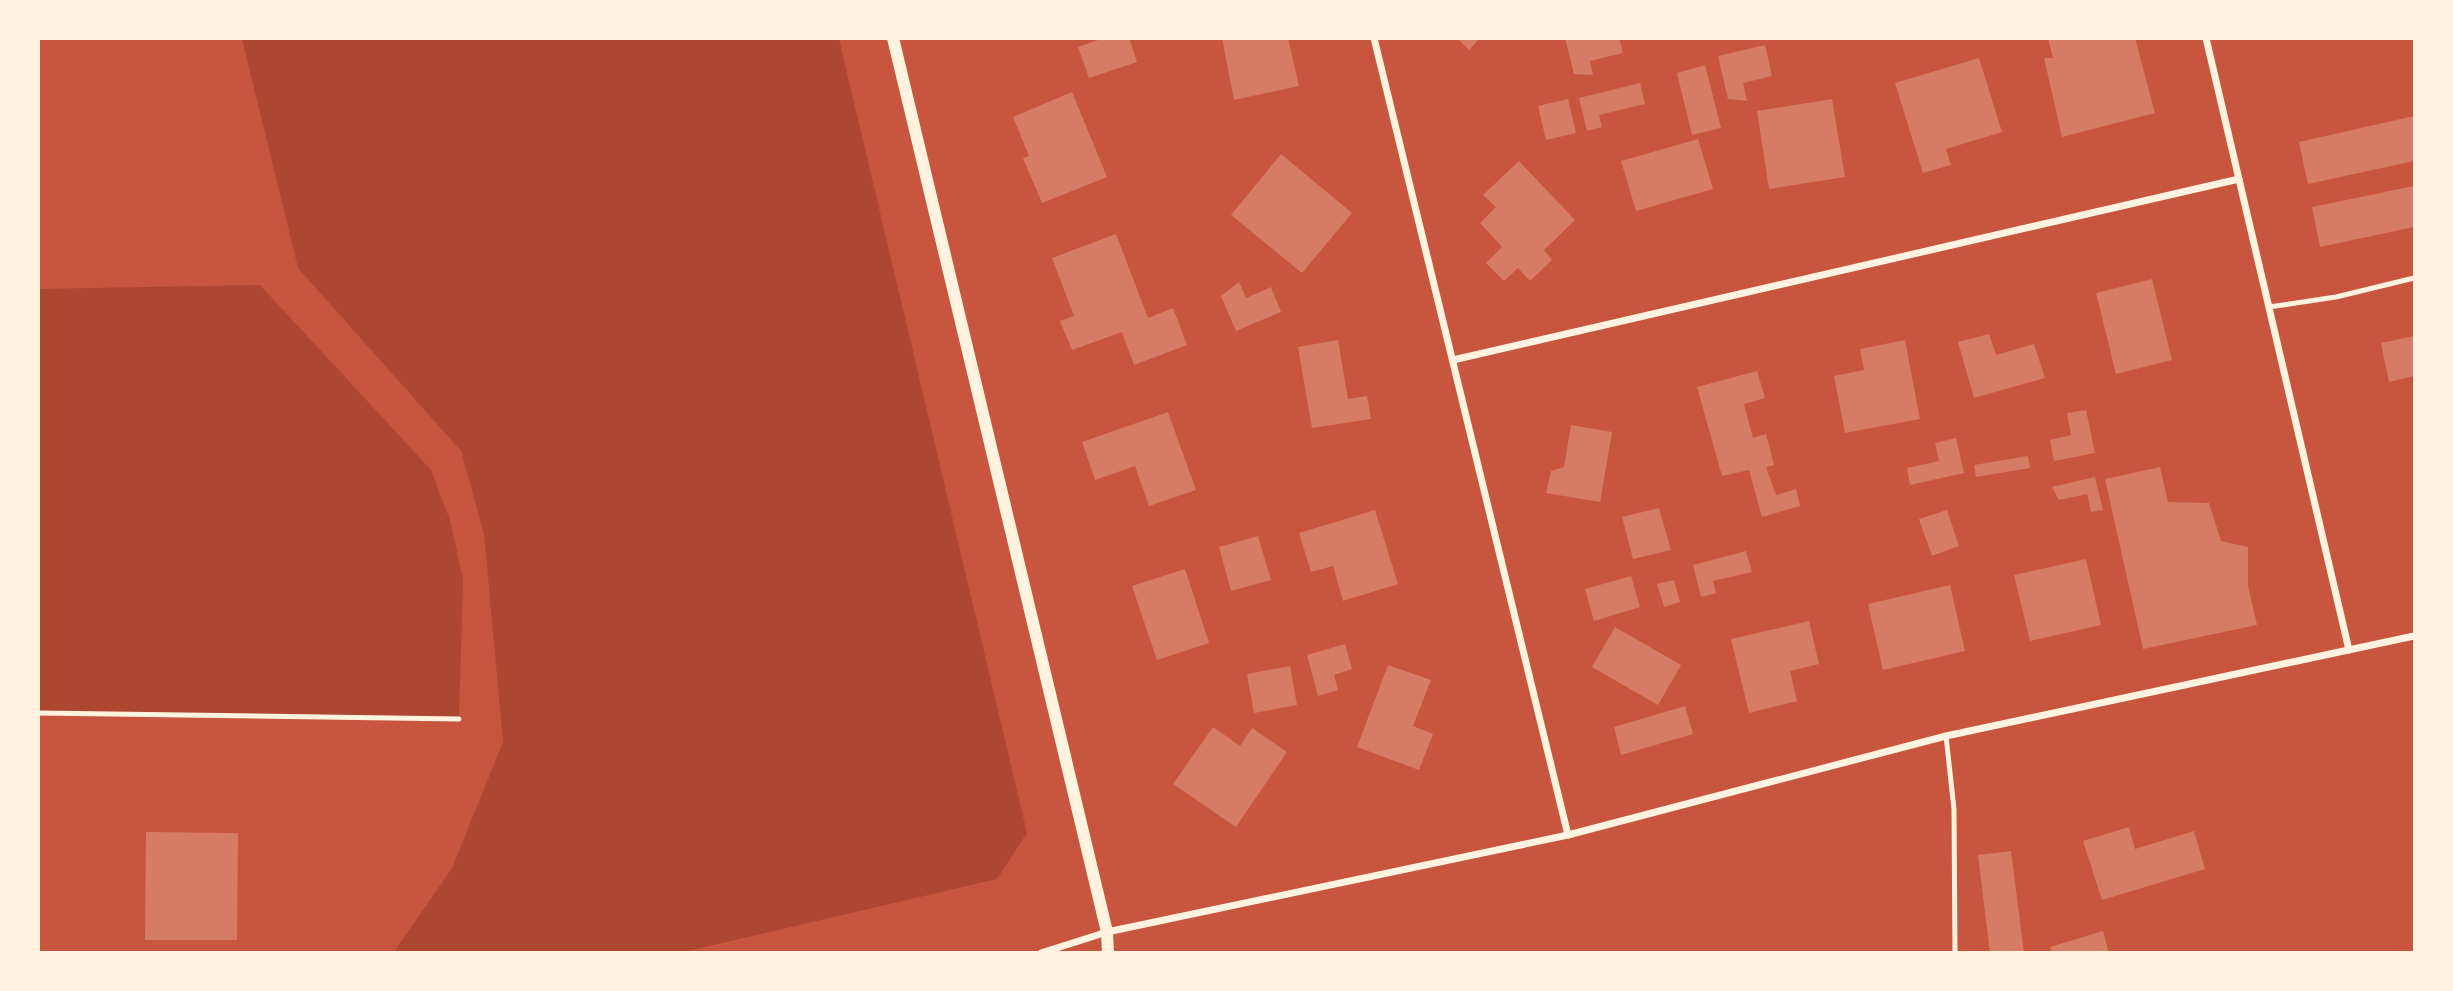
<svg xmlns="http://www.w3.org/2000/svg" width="2453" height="991" font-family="'Zilla Slab',serif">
<rect width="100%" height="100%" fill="#c8553d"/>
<!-- green -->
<g fill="#ae4732">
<polygon points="242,39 839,39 1027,833 997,879 684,952 394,952 452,868 503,742 484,534 461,451 298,268"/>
<polygon points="260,285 431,470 450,520 463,579 459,719 39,713 38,289"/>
</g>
<!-- building -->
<g fill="#d67c66">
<polygon points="1104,38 1129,38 1137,62 1089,78 1078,47"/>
<polygon points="1222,38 1288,38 1299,86 1234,100"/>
<polygon points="1457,38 1480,38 1469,50"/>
<polygon points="1565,38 1619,38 1623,53 1590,61 1593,75 1574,74"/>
<polygon points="2048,38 2135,38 2155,113 2062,137 2044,58 2053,58"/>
<polygon points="1765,45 1772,76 1743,83 1747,101 1728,99 1718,56"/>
<polygon points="1979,58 2002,132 1946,149 1951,165 1923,173 1895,83"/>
<polygon points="1705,65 1721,128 1692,135 1677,73"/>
<polygon points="1640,83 1645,104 1599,115 1602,127 1587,131 1579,98"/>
<polygon points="1072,92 1107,177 1042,203 1023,158 1029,156 1013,117"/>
<polygon points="1568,99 1576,133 1546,140 1538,106"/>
<polygon points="1832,99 1845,177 1769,189 1757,111"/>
<polygon points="2414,116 2414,161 2308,184 2299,142"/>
<polygon points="1698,139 1713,189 1636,211 1621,161"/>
<polygon points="1281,154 1352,213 1302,273 1231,215"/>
<polygon points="1519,161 1575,220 1544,250 1552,260 1530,281 1518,268 1504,281 1486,263 1502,247 1480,223 1496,207 1483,195"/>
<polygon points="2414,186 2414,227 2320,247 2312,207"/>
<polygon points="1116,234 1148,318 1173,308 1187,345 1134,365 1122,332 1072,350 1060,321 1074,316 1052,258"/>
<polygon points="2152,279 2172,360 2116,374 2096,293"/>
<polygon points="1239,282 1246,298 1271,287 1281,312 1236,331 1221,296"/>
<polygon points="1989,334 1996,355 2034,344 2045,378 1974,398 1958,342"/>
<polygon points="2414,336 2414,376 2389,382 2381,343"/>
<polygon points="1338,340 1348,399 1367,396 1371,419 1312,428 1298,347"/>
<polygon points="1905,340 1920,419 1845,433 1834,376 1864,370 1860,349"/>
<polygon points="1757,371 1765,398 1744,404 1753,438 1766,434 1774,465 1766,467 1776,495 1796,489 1800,506 1762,517 1749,470 1722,476 1697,387"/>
<polygon points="2086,410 2095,453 2054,461 2050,440 2071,435 2067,413"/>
<polygon points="1168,412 1196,490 1149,506 1135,466 1095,480 1082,442"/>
<polygon points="1571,425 1612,432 1600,502 1546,493 1551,471 1564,467"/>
<polygon points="1956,438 1964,473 1910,485 1907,468 1939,461 1935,443"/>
<polygon points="2028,456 2030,468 1976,477 1974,465"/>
<polygon points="2160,467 2168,502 2209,503 2221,541 2248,547 2248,586 2257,625 2143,649 2105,479"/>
<polygon points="2095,477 2103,510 2091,512 2087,494 2059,500 2052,487"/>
<polygon points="1659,508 1671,550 1633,559 1622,517"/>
<polygon points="1375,510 1398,584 1343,601 1333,566 1311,572 1299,533"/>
<polygon points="1947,510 1959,546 1932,556 1919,519"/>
<polygon points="1258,536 1271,580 1231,591 1219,547"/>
<polygon points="1746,551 1752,572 1713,581 1716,593 1701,597 1693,565"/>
<polygon points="2086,559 2101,625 2030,641 2014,575"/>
<polygon points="1185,569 1209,643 1157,660 1132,586"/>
<polygon points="1631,576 1640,607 1594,621 1585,589"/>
<polygon points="1674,580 1680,602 1664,607 1657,584"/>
<polygon points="1950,585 1965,651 1883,670 1868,604"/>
<polygon points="1809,621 1819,664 1790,671 1797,701 1749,713 1731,639"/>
<polygon points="1615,627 1681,665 1658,705 1592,667"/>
<polygon points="1345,644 1352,669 1334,675 1338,690 1318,696 1307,655"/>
<polygon points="1388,665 1431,680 1413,726 1433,734 1419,770 1357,747"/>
<polygon points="1290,666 1297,705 1254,713 1247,674"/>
<polygon points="1685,706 1693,734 1621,755 1614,727"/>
<polygon points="1213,727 1240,746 1252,728 1287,752 1236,827 1173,784"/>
<polygon points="2129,827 2135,849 2194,831 2205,869 2102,900 2083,841"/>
<polygon points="146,832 238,833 237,940 145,940"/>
<polygon points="2011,851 2024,953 1990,953 1978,855"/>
<polygon points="2103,931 2109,953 2052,953 2050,947"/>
</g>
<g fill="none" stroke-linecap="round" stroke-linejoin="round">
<!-- service -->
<g stroke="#fff3e0" stroke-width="5">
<polyline points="2269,307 2336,297 2414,278"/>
<polyline points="38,713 459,719"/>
<polyline points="1946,736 1954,809 1955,953"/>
</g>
<!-- minor -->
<g stroke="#fff3e0" stroke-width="7">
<polyline points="1374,38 1568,835"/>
<polyline points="2206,38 2349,650"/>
<polyline points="1453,360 2239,179"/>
<polyline points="1041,953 1107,932 1568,835 1946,736 2414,636"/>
</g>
<!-- tertiary -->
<polyline stroke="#fff3e0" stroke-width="12" points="893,38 1107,932 1108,953"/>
</g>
<!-- border -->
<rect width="2453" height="991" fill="none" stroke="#fff3e0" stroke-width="80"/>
</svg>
